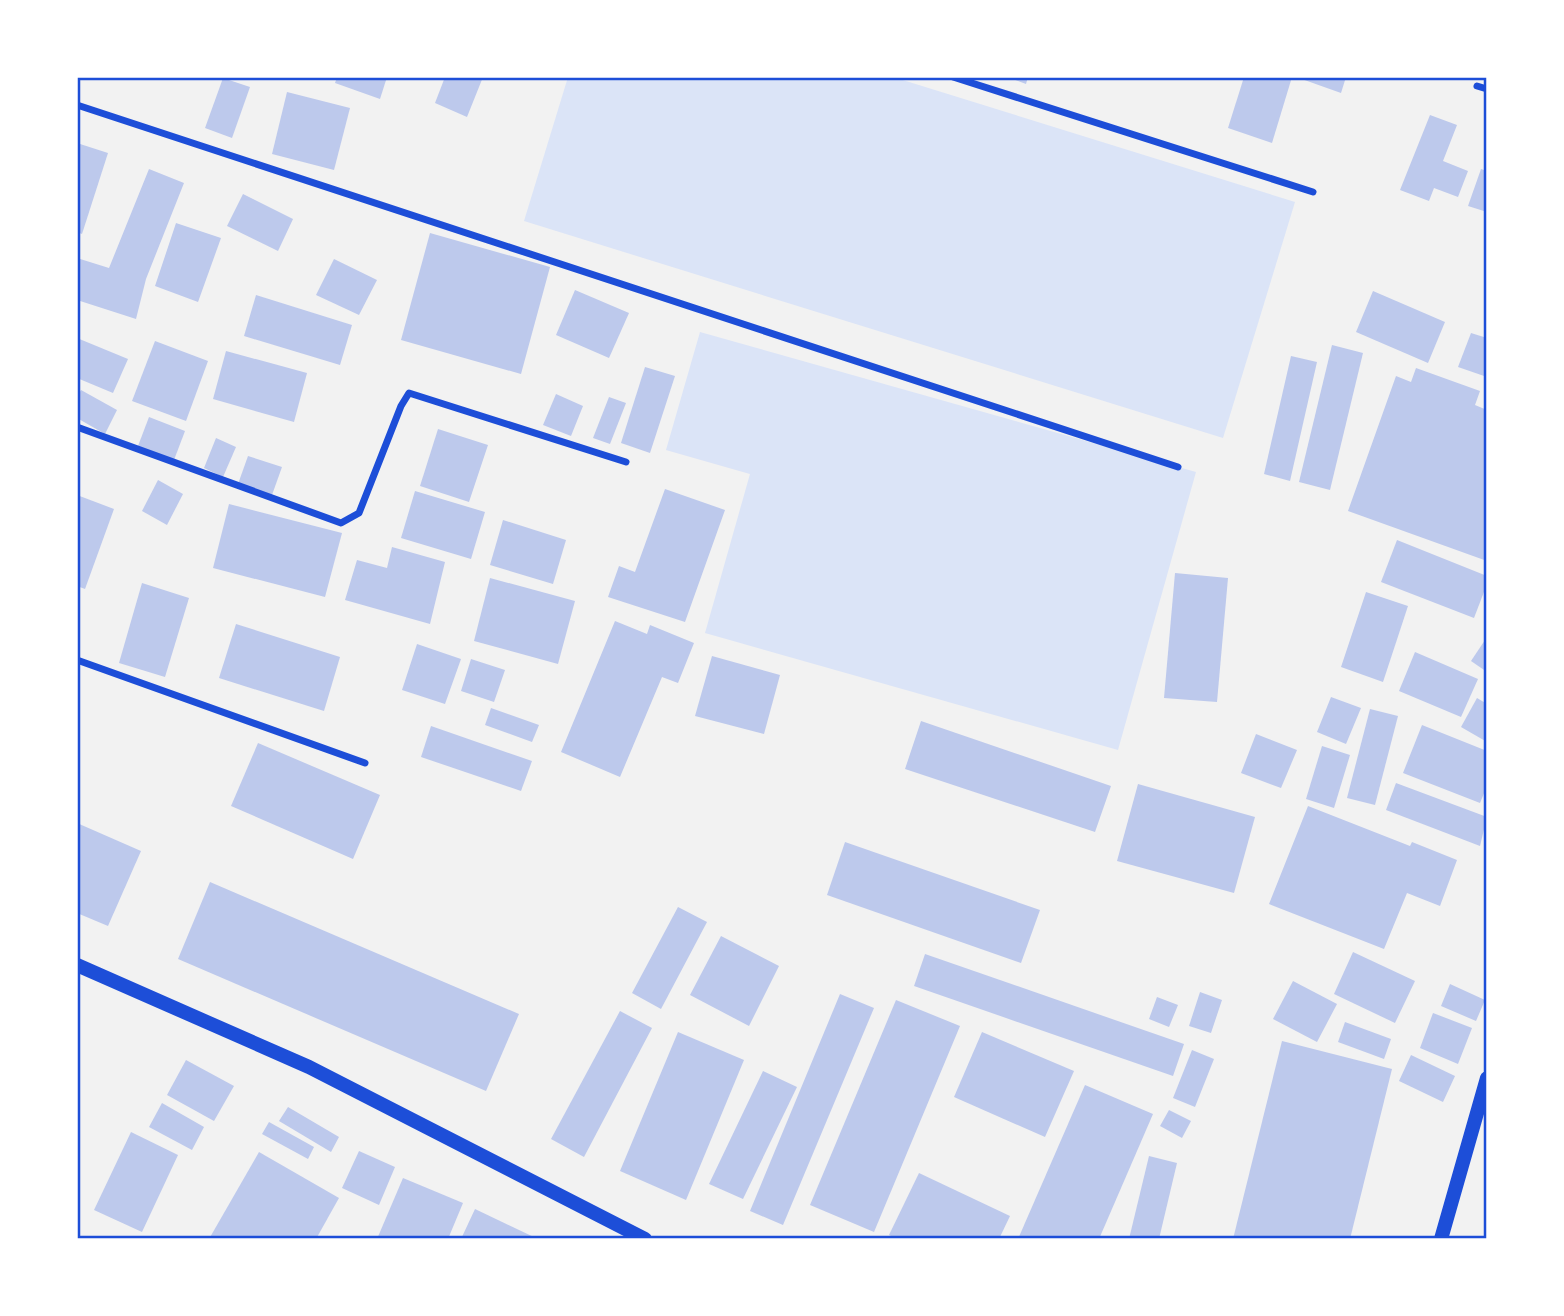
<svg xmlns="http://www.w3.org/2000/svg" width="1564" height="1316" font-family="'DejaVu Sans',sans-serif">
<rect width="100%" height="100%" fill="#f2f2f2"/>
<!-- green -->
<g fill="#dbe4f7">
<polygon points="568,77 893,77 1295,202 1223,438 524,221"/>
<polygon points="700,332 1196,472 1118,750 705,633 750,474 666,450"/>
</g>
<!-- building -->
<g fill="#bdc9ec">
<polygon points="337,77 387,77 380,99 335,83"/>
<polygon points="445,77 483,77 467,117 435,103"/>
<polygon points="1007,77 1028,77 1026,84"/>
<polygon points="1244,77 1292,77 1272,143 1228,128"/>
<polygon points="1296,77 1346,77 1341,93"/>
<polygon points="223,78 250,87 232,138 205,128"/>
<polygon points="287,92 350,108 334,170 272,154"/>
<polygon points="1430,115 1457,125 1443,161 1468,171 1458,197 1434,188 1429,201 1400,190"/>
<polygon points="77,143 108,153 82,234 77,232"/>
<polygon points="149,169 184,183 146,279 136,319 77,300 77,258 109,268"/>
<polygon points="1481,169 1487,171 1487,212 1468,206"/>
<polygon points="243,194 293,219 278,251 227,226"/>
<polygon points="176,223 221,238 198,302 155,286"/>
<polygon points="430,233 550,267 521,374 401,340"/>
<polygon points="334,259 377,280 359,315 316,295"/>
<polygon points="575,290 629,313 609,358 556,335"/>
<polygon points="1373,291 1445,322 1428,363 1356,332"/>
<polygon points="256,295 352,325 340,365 244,336"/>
<polygon points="1471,333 1487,338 1487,377 1458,367"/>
<polygon points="77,338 128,359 113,393 77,378"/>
<polygon points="155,341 208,361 186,421 132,401"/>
<polygon points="1332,345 1363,353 1330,490 1299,482"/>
<polygon points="226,351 307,373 294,422 213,399"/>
<polygon points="1291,356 1317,362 1290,481 1264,474"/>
<polygon points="645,367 675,376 650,453 621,443"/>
<polygon points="1416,368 1480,391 1475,405 1487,410 1487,561 1348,511 1396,376 1411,382"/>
<polygon points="81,390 117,410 105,434 77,418 77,397"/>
<polygon points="556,394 583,406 571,436 543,425"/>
<polygon points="609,397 626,403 610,444 593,438"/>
<polygon points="149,417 185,431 174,460 138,446"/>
<polygon points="438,429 488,445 469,502 420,486"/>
<polygon points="216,438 236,447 223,477 204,468"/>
<polygon points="248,456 282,467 272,495 238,484"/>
<polygon points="158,480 183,494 167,525 142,511"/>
<polygon points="665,489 725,510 685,622 608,597 619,566 635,572"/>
<polygon points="415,491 485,512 471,559 401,538"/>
<polygon points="77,495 114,509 85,589 77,586"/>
<polygon points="229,504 342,533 325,597 213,568"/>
<polygon points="503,520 566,540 553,584 490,565"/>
<polygon points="1397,540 1487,576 1487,584 1474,618 1381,582"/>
<polygon points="392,547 445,562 430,624 345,600 357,560 387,568"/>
<polygon points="1175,573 1228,578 1217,702 1164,698"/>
<polygon points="490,578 575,601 558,664 474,641"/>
<polygon points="142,583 189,598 165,677 119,663"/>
<polygon points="1366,592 1408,606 1383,682 1341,667"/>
<polygon points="615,621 647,634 650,625 694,643 678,683 662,677 620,777 561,752"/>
<polygon points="236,624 340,657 324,711 219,678"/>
<polygon points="1487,637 1487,672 1471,661"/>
<polygon points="417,644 461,659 445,704 402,690"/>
<polygon points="1415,652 1478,679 1461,717 1399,691"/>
<polygon points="712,656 780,675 764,734 695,716"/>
<polygon points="471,659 505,670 494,702 461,691"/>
<polygon points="1331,697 1361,708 1346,744 1317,732"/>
<polygon points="1477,698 1487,704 1487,742 1461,727"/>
<polygon points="491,708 539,725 532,742 485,725"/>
<polygon points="1370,709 1398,716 1375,805 1347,798"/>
<polygon points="921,721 1111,786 1095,832 905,769"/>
<polygon points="1422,725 1487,751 1487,786 1480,803 1403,773"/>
<polygon points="431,726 532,761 521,791 421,757"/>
<polygon points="1256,734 1297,750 1281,788 1241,773"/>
<polygon points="258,743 380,795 353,859 231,806"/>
<polygon points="1322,746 1350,755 1334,808 1306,799"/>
<polygon points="1396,783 1487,817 1480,846 1386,810"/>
<polygon points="1138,784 1255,817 1234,893 1117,861"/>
<polygon points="1308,806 1410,846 1412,842 1457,860 1440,906 1407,893 1384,949 1269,904"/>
<polygon points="77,823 141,851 108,926 77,913"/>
<polygon points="845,842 1040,910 1021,963 827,895"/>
<polygon points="210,882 519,1014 486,1091 178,959"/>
<polygon points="678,907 707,922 661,1009 632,993"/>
<polygon points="721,936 779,966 749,1026 690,995"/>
<polygon points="1353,952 1415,981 1395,1023 1334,994"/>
<polygon points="925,954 1184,1044 1173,1076 914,986"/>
<polygon points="1293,981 1337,1004 1317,1042 1273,1019"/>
<polygon points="1450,984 1485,1000 1476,1021 1441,1006"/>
<polygon points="1200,992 1222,1000 1211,1033 1189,1026"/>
<polygon points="840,994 874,1008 783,1225 750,1211"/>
<polygon points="1157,997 1178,1005 1169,1027 1149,1019"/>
<polygon points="896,1000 960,1026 874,1232 810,1205"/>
<polygon points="620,1011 652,1028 584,1157 551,1139"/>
<polygon points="1433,1013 1472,1028 1458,1064 1420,1048"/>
<polygon points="1345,1022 1391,1039 1384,1059 1338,1042"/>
<polygon points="678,1032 744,1060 686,1200 620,1171"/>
<polygon points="982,1032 1074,1071 1045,1137 954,1097"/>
<polygon points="1282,1041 1392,1069 1350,1239 1233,1239"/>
<polygon points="1192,1050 1214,1059 1195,1107 1173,1098"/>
<polygon points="1411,1055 1455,1076 1443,1102 1399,1081"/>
<polygon points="186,1060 234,1086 214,1121 167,1095"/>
<polygon points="763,1071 797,1087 743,1199 709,1184"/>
<polygon points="1085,1085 1153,1114 1099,1239 1018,1239"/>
<polygon points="162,1103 204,1127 192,1150 149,1127"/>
<polygon points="288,1107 339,1137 331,1152 279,1121"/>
<polygon points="1169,1110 1191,1121 1182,1138 1160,1126"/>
<polygon points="269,1122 314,1147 308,1159 262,1134"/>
<polygon points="131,1132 178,1155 142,1232 94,1210"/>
<polygon points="359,1151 395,1167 379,1205 342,1188"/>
<polygon points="259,1152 339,1198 316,1239 209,1239"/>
<polygon points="1149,1156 1177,1163 1159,1239 1129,1239"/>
<polygon points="919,1173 1010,1216 999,1239 897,1239 889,1235"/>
<polygon points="403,1178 463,1203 448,1239 377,1239"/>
<polygon points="475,1209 538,1239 461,1239"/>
</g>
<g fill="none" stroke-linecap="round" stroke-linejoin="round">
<!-- minor -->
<g stroke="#1d4ed8" stroke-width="7">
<polyline points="953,77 1313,192"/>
<polyline points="1477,86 1487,89"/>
<polyline points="77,105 1178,467"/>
<polyline points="77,427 341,523 359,513 401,406 409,393 626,462"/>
<polyline points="77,660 365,763"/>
</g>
<!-- secondary -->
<g stroke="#1d4ed8" stroke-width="14">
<polyline points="77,965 309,1067 645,1239"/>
<polyline points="1441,1239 1487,1078"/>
</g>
</g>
<!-- border -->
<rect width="1564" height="1316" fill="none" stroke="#ffffff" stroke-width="158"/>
<rect x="79" y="79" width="1406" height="1158" fill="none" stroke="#1d4ed8" stroke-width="2.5"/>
</svg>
